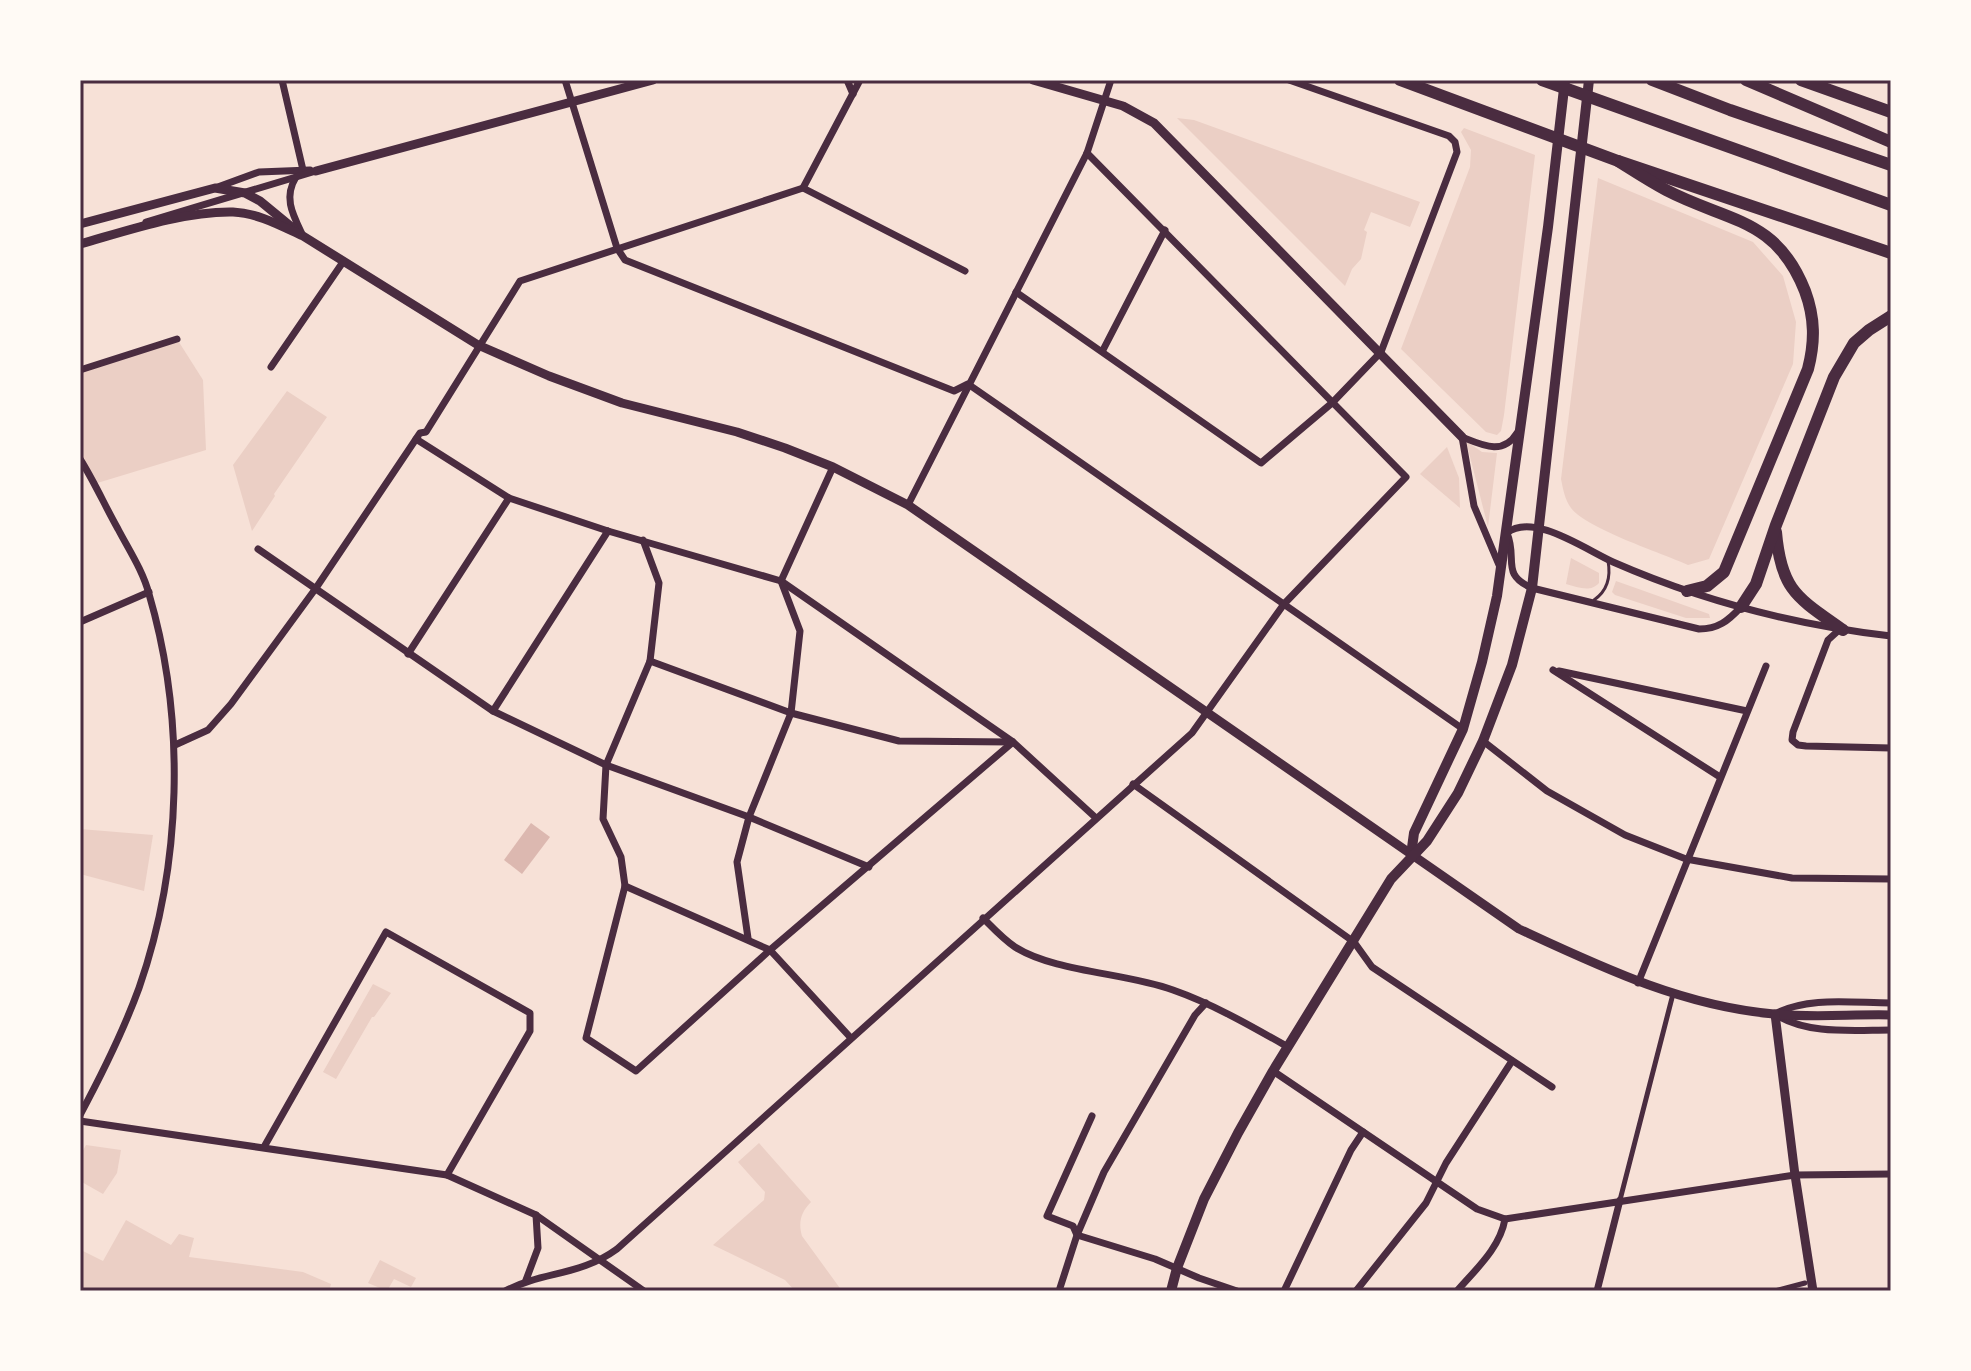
<svg xmlns="http://www.w3.org/2000/svg" width="1971" height="1371" font-family="'Fira Sans Condensed',sans-serif">
<rect width="100%" height="100%" fill="#f7e1d7"/>
<!-- green -->
<g fill="#ebcfc5">
<polygon points="1177,118 1194,120 1420,202 1410,227 1371,212 1364,230 1367,232 1361,259 1352,269 1345,286"/>
<polygon points="1464,128 1535,155 1504,415 1501,431 1497,435 1486,432 1401,349 1470,167 1471,150 1461,132"/>
<path d="M1598,178L1753,242L1783,276L1796,322L1793,364L1709,559L1688,565C1662,553 1587,529 1571,508C1565,500 1563,489 1561,479Z"/>
<polygon points="177,339 203,380 206,450 94,484 80,459 80,370"/>
<polygon points="287,391 327,417 274,494 275,496 252,531 233,465"/>
<polygon points="1466,441 1482,452 1497,453 1488,527"/>
<polygon points="1447,447 1459,478 1460,508 1420,474"/>
<path d="M1571,558L1599,573V583C1590,593 1578,587 1566,584Z"/>
<polygon points="1616,581 1709,614 1710,618 1686,618 1615,595 1612,592"/>
<polygon points="80,829 153,835 144,891 80,874"/>
<polygon points="373,984 391,993 374,1017 372,1017 336,1079 323,1072"/>
<path d="M759,1143L811,1202C801,1212 798,1222 802,1236L842,1291H795L785,1280L713,1245L764,1200L765,1192L738,1162Z"/>
<polygon points="86,1145 121,1150 117,1173 103,1194 80,1181 80,1156"/>
<polygon points="126,1220 171,1245 179,1234 194,1238 189,1257 303,1272 331,1284 329,1291 80,1291 81,1250 103,1261"/>
<polygon points="380,1260 416,1278 411,1287 394,1279 387,1291 368,1283"/>
</g>
<!-- water -->
<polygon fill="#dcb8b0" points="531,823 550,837 522,874 504,860"/>
<g fill="none" stroke-linecap="round" stroke-linejoin="round">
<!-- service -->
<path stroke="#4a2c40" stroke-width="3" d="M1594,600C1607,591 1611,577 1608,561"/>
<!-- pedestrian -->
<g stroke="#4a2c40" stroke-width="5">
<polyline points="1620,1200 1673,994"/>
<polyline points="1775,1291 1805,1283"/>
</g>
<!-- minor -->
<g stroke="#4a2c40" stroke-width="7">
<polyline points="282,80 303,170"/>
<polyline points="565,80 617,248 625,260 954,391 968,384 1463,729"/>
<polyline points="847,80 853,94"/>
<path d="M296,177C283,198 293,215 303,236"/>
<polyline points="215,188 259,172 310,170"/>
<polyline points="803,188 965,271"/>
<polyline points="146,222 316,171"/>
<polyline points="1016,292 1261,463 1332,403 1381,352 1457,152 1455,142 1449,136 1289,80"/>
<polyline points="1103,350 1165,230"/>
<polyline points="271,367 343,262"/>
<polyline points="80,370 177,339"/>
<polyline points="1462,437 1474,506 1499,565"/>
<path d="M1462,437C1482,445 1503,456 1517,433"/>
<polyline points="416,439 509,498 608,531 781,581 1013,742 1096,818"/>
<path d="M80,459C94,481 105,506 118,529C129,550 143,571 149,594C186,720 182,865 139,988C123,1032 102,1074 80,1115"/>
<polyline points="908,505 1087,153 1111,80"/>
<polyline points="643,540 659,583 650,661 606,765 603,819 621,857 625,886 586,1038 636,1071 770,950 1013,742"/>
<polyline points="258,549 493,711 606,765 749,817 869,867"/>
<path d="M1741,607C1728,621 1718,629 1699,629L1532,588C1500,574 1518,559 1507,533C1533,512 1586,550 1613,562C1702,601 1795,625 1891,636"/>
<polyline points="80,622 149,592"/>
<polyline points="1839,630 1828,640 1793,732 1792,740 1798,745 1806,746 1891,748"/>
<polyline points="408,654 509,498"/>
<polyline points="650,661 791,713 899,741 1011,742"/>
<polyline points="1553,670 1720,777"/>
<polyline points="1559,671 1747,711"/>
<polyline points="493,711 608,531"/>
<polyline points="1483,741 1547,791 1625,835 1686,859 1792,878 1891,879"/>
<polyline points="175,745 208,730 231,704 316,588 420,433 426,432 520,281 803,188 860,80"/>
<polyline points="1133,784 1354,942 1372,967 1552,1087"/>
<polyline points="625,886 770,950 850,1037"/>
<path d="M983,918C993,928 1003,939 1015,947C1054,972 1127,973 1173,990C1213,1004 1251,1026 1288,1047"/>
<polyline points="748,938 737,862 749,817 791,713 800,631 781,581 833,467"/>
<polyline points="1638,983 1766,666"/>
<path d="M1891,1003C1853,1003 1808,996 1775,1014C1807,1035 1853,1030 1891,1030"/>
<polyline points="1273,1071 1477,1209 1505,1219 1795,1175 1891,1174"/>
<polyline points="1092,1116 1047,1216 1073,1226 1077,1235 1155,1259 1199,1278 1237,1291"/>
<polyline points="80,1121 447,1175 536,1215 644,1291"/>
<polyline points="264,1147 386,932 530,1013 530,1031 447,1175"/>
<polyline points="526,1280 538,1248 536,1215"/>
<path d="M505,1291C544,1271 580,1276 617,1249L1192,733L1284,604L1406,477L1087,153"/>
<polyline points="1059,1291 1077,1235 1104,1172 1195,1015 1206,1003"/>
<polyline points="1284,1291 1351,1150 1363,1132"/>
<polyline points="1356,1291 1426,1203 1446,1163 1512,1061"/>
<path d="M1457,1291C1476,1269 1500,1248 1505,1219"/>
<polyline points="1597,1291 1620,1200"/>
</g>
<!-- tertiary -->
<g stroke="#4a2c40" stroke-width="9">
<polyline points="1033,80 1123,106 1154,123 1462,437"/>
<polyline points="316,171 653,80"/>
<polyline points="80,224 215,188 245,193 260,201 294,229"/>
<path d="M80,244C126,231 184,211 233,212C258,213 281,226 303,236L478,345L549,376L622,403L737,432L785,448L833,467L908,505L1519,929C1601,967 1682,1006 1774,1014C1812,1018 1853,1014 1891,1015"/>
<polyline points="1775,1014 1795,1175 1813,1291"/>
</g>
<!-- secondary -->
<g stroke="#4a2c40" stroke-width="10">
<polyline points="1411,855 1414,833 1463,729 1482,662 1497,596 1548,227 1565,80"/>
<polyline points="1171,1291 1177,1268 1204,1199 1238,1133 1273,1071 1391,879 1427,841 1458,793 1483,741 1512,665 1532,588 1589,80"/>
</g>
<!-- motorway -->
<g stroke="#4a2c40" stroke-width="12">
<polyline points="1400,80 1618,161 1891,253"/>
<polyline points="1542,80 1891,205"/>
<polyline points="1652,80 1730,110 1891,165"/>
<polyline points="1746,80 1891,142"/>
<polyline points="1801,80 1891,112"/>
<path d="M1618,161C1634,171 1649,181 1666,190C1727,222 1776,217 1805,291C1815,318 1815,342 1808,369L1724,572L1707,586L1687,591"/>
<path d="M1776,532C1781,591 1798,598 1843,630"/>
<polyline points="1741,607 1756,584 1776,525 1834,377 1854,343 1869,330 1891,316"/>
</g>
</g>
<!-- border -->
<rect width="1971" height="1371" fill="none" stroke="#fffaf5" stroke-width="164"/>
<rect x="82" y="82" width="1807" height="1207" fill="none" stroke="#4a2c40" stroke-width="3"/>
</svg>
